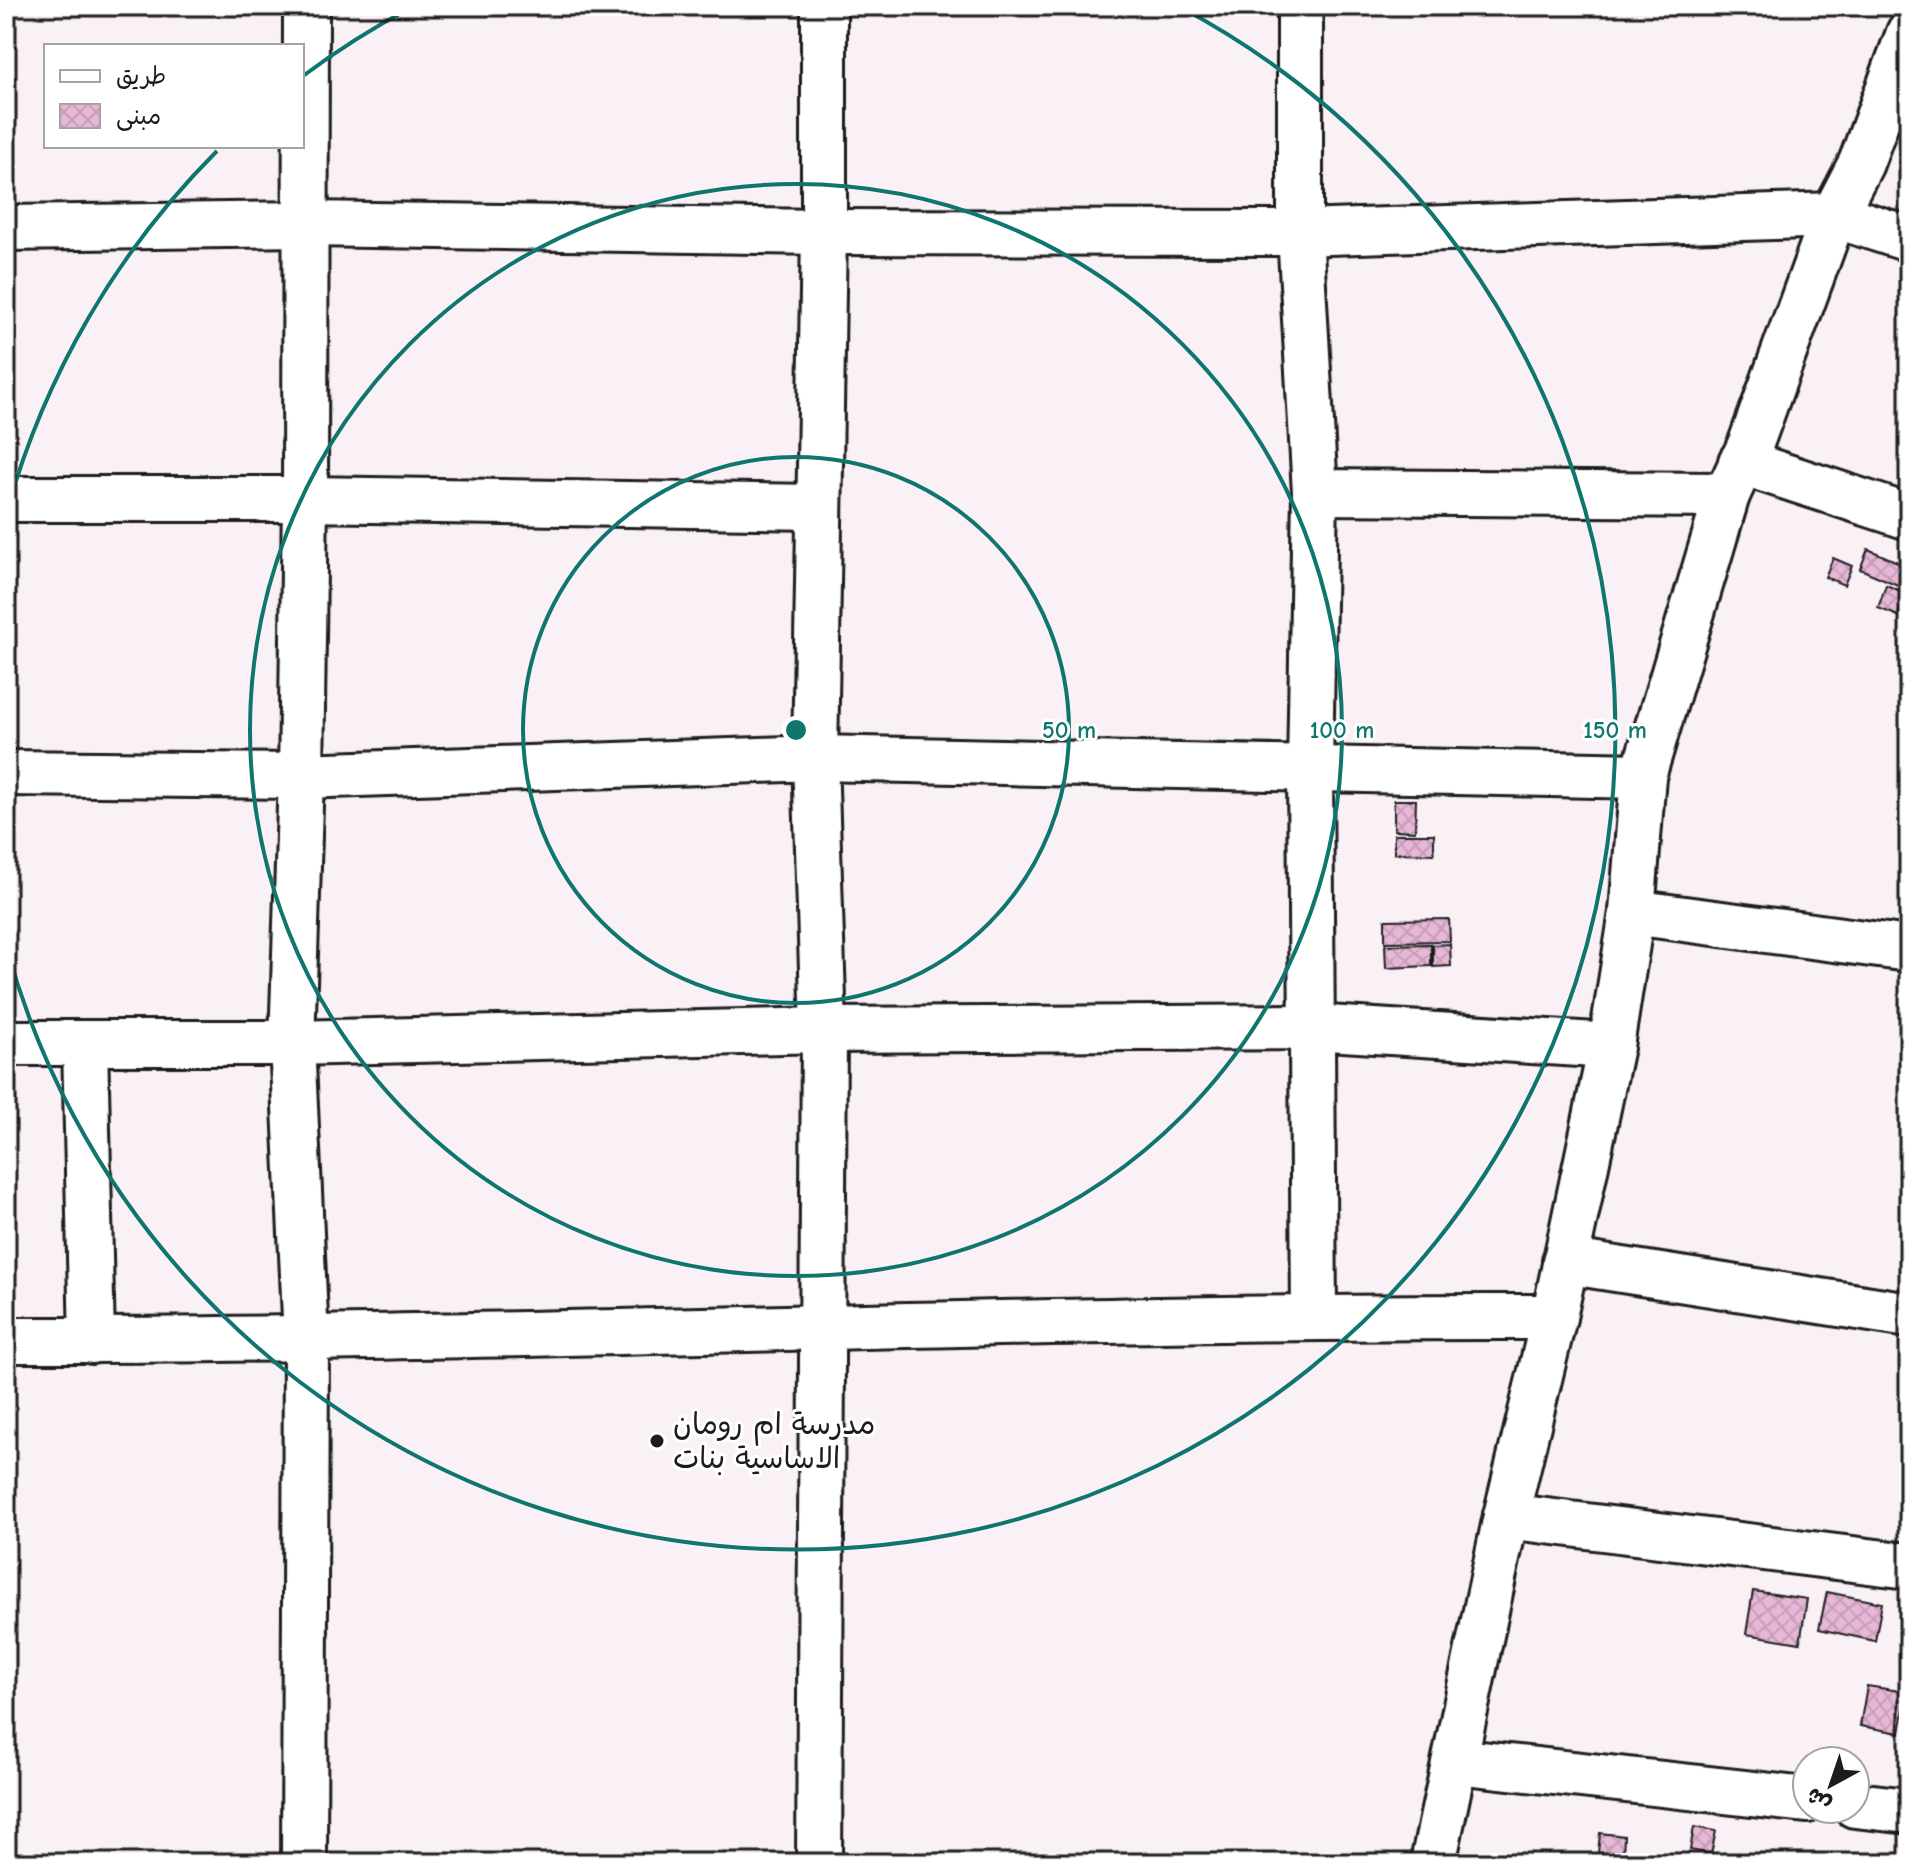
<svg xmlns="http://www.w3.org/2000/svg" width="1915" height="1869" font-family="'Comic Neue','Playpen Sans Arabic',sans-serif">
<defs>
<pattern id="building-cross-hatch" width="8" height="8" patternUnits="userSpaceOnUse" patternTransform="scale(2)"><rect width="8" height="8" fill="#e7b7d7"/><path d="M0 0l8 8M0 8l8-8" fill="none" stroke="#c69db8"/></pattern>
</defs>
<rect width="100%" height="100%" fill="#faf1f7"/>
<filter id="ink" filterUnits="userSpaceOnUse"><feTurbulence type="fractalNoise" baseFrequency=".0125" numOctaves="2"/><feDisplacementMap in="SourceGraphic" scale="16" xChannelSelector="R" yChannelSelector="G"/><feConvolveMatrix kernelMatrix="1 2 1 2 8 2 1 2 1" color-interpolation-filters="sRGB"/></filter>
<g filter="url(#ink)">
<!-- building -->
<g fill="url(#building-cross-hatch)" stroke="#1c1c1c" stroke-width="2">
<polygon points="1868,549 1909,567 1900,586 1860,569"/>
<polygon points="1833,558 1852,566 1844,585 1825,577"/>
<polygon points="1886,585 1906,593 1898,616 1878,608"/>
<polygon points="1394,800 1416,800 1415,831 1394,830"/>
<polygon points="1394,834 1434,834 1434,854 1394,853"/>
<polygon points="1449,919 1450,941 1385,942 1385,920"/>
<polygon points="1431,944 1431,966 1386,968 1385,945"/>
<polygon points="1450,944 1451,966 1433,967 1433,945"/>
<polygon points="1753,1591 1807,1599 1800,1643 1746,1634"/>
<polygon points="1827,1592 1882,1603 1875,1641 1819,1629"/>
<polygon points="1867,1686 1907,1692 1900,1733 1860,1726"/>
<polygon points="1906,1759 1909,1759 1909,1787 1903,1787"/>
<polygon points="1694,1827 1716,1831 1711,1854 1690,1850"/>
<polygon points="1600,1833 1624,1836 1623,1856 1598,1853"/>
<polygon points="1601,1856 1640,1863 1599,1863"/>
</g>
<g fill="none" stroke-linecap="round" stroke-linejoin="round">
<defs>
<g id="minor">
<polyline points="1300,6 1300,233 1315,492 1310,769 1314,1316"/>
<polyline points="6,228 307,224 824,232 1300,233 1834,215 1909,239"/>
<polyline points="1741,462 1909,517"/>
<polyline points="1315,492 1727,495"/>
<polyline points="6,499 305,499 818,507"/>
<polyline points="6,773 301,776 815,758 1643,776"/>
<polyline points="1632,912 1909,949"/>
<polyline points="6,1043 292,1043 824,1030 1312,1027 1611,1046"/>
<polyline points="85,1044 92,1341"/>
<polyline points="1565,1261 1909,1315"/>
<path d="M6,1340C522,1341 1038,1315 1554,1317"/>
<polyline points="1506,1516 1909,1566"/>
<polyline points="1455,1761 1807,1800"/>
<polyline points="1855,1805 1909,1811"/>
<polyline points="304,1863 306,1339 292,1043 301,776 305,499 306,6"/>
<polyline points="819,1863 824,1030 815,758 824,232 824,6"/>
<polyline points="1433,1863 1506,1516 1554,1317 1611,1046 1632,912 1643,776 1727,495 1751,443 1834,215 1861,163 1909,33"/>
</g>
</defs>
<!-- minor casing -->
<use href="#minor" stroke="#1c1c1c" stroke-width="50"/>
<!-- minor -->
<use href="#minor" stroke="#fff" stroke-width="44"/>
</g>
</g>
<!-- distance rings -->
<g fill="none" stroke="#0f766e" stroke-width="4">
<circle cx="796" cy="730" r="273"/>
<circle cx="796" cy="730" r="546"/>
<path d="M7 511A819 819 0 0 1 217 151M303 76A819 819 0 0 1 412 7M1180 7A819 819 0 1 1 7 949"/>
</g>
<!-- markers -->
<circle fill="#1c1c1c" stroke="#fff" stroke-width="3" cx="657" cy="1441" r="8"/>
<g text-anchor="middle" stroke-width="6" stroke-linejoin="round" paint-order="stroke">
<!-- poi labels -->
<g font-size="30" fill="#1c1c1c" stroke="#fff" text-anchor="start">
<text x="673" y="1434">مدرسة ام رومان<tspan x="673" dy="34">الاساسية بنات</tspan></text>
</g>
</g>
<circle cx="796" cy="730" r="12" fill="#0f766e" stroke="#fff" stroke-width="4"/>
<g font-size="24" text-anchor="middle" font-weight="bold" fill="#0f766e" stroke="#fff" stroke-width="6" stroke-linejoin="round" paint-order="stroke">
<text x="1069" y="738">50 m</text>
<text x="1342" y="738">100 m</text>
<text x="1615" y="738">150 m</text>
</g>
<!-- margin -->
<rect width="1915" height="1869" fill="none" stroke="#fff" stroke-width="32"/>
<rect x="16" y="16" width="1883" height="1837" fill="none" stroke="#1c1c1c" stroke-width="3" filter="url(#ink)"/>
<!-- legend -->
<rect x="44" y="44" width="260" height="104" fill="#ffffff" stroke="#a4a4a4" stroke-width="2"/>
<rect x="60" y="70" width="40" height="12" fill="#ffffff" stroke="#a4a4a4" stroke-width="2"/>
<text x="116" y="84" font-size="24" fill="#1c1c1c">طريق</text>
<rect x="60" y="104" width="40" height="24" fill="url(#building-cross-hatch)" stroke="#a4a4a4" stroke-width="2"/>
<text x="116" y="124" font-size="24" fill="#1c1c1c">مبنى</text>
<!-- north arrow -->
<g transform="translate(1831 1785) rotate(220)"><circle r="38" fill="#ffffff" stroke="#a4a4a4" stroke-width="2"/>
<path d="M0-6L14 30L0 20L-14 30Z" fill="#1c1c1c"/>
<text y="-12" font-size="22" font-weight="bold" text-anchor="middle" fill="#1c1c1c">ش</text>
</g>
</svg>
